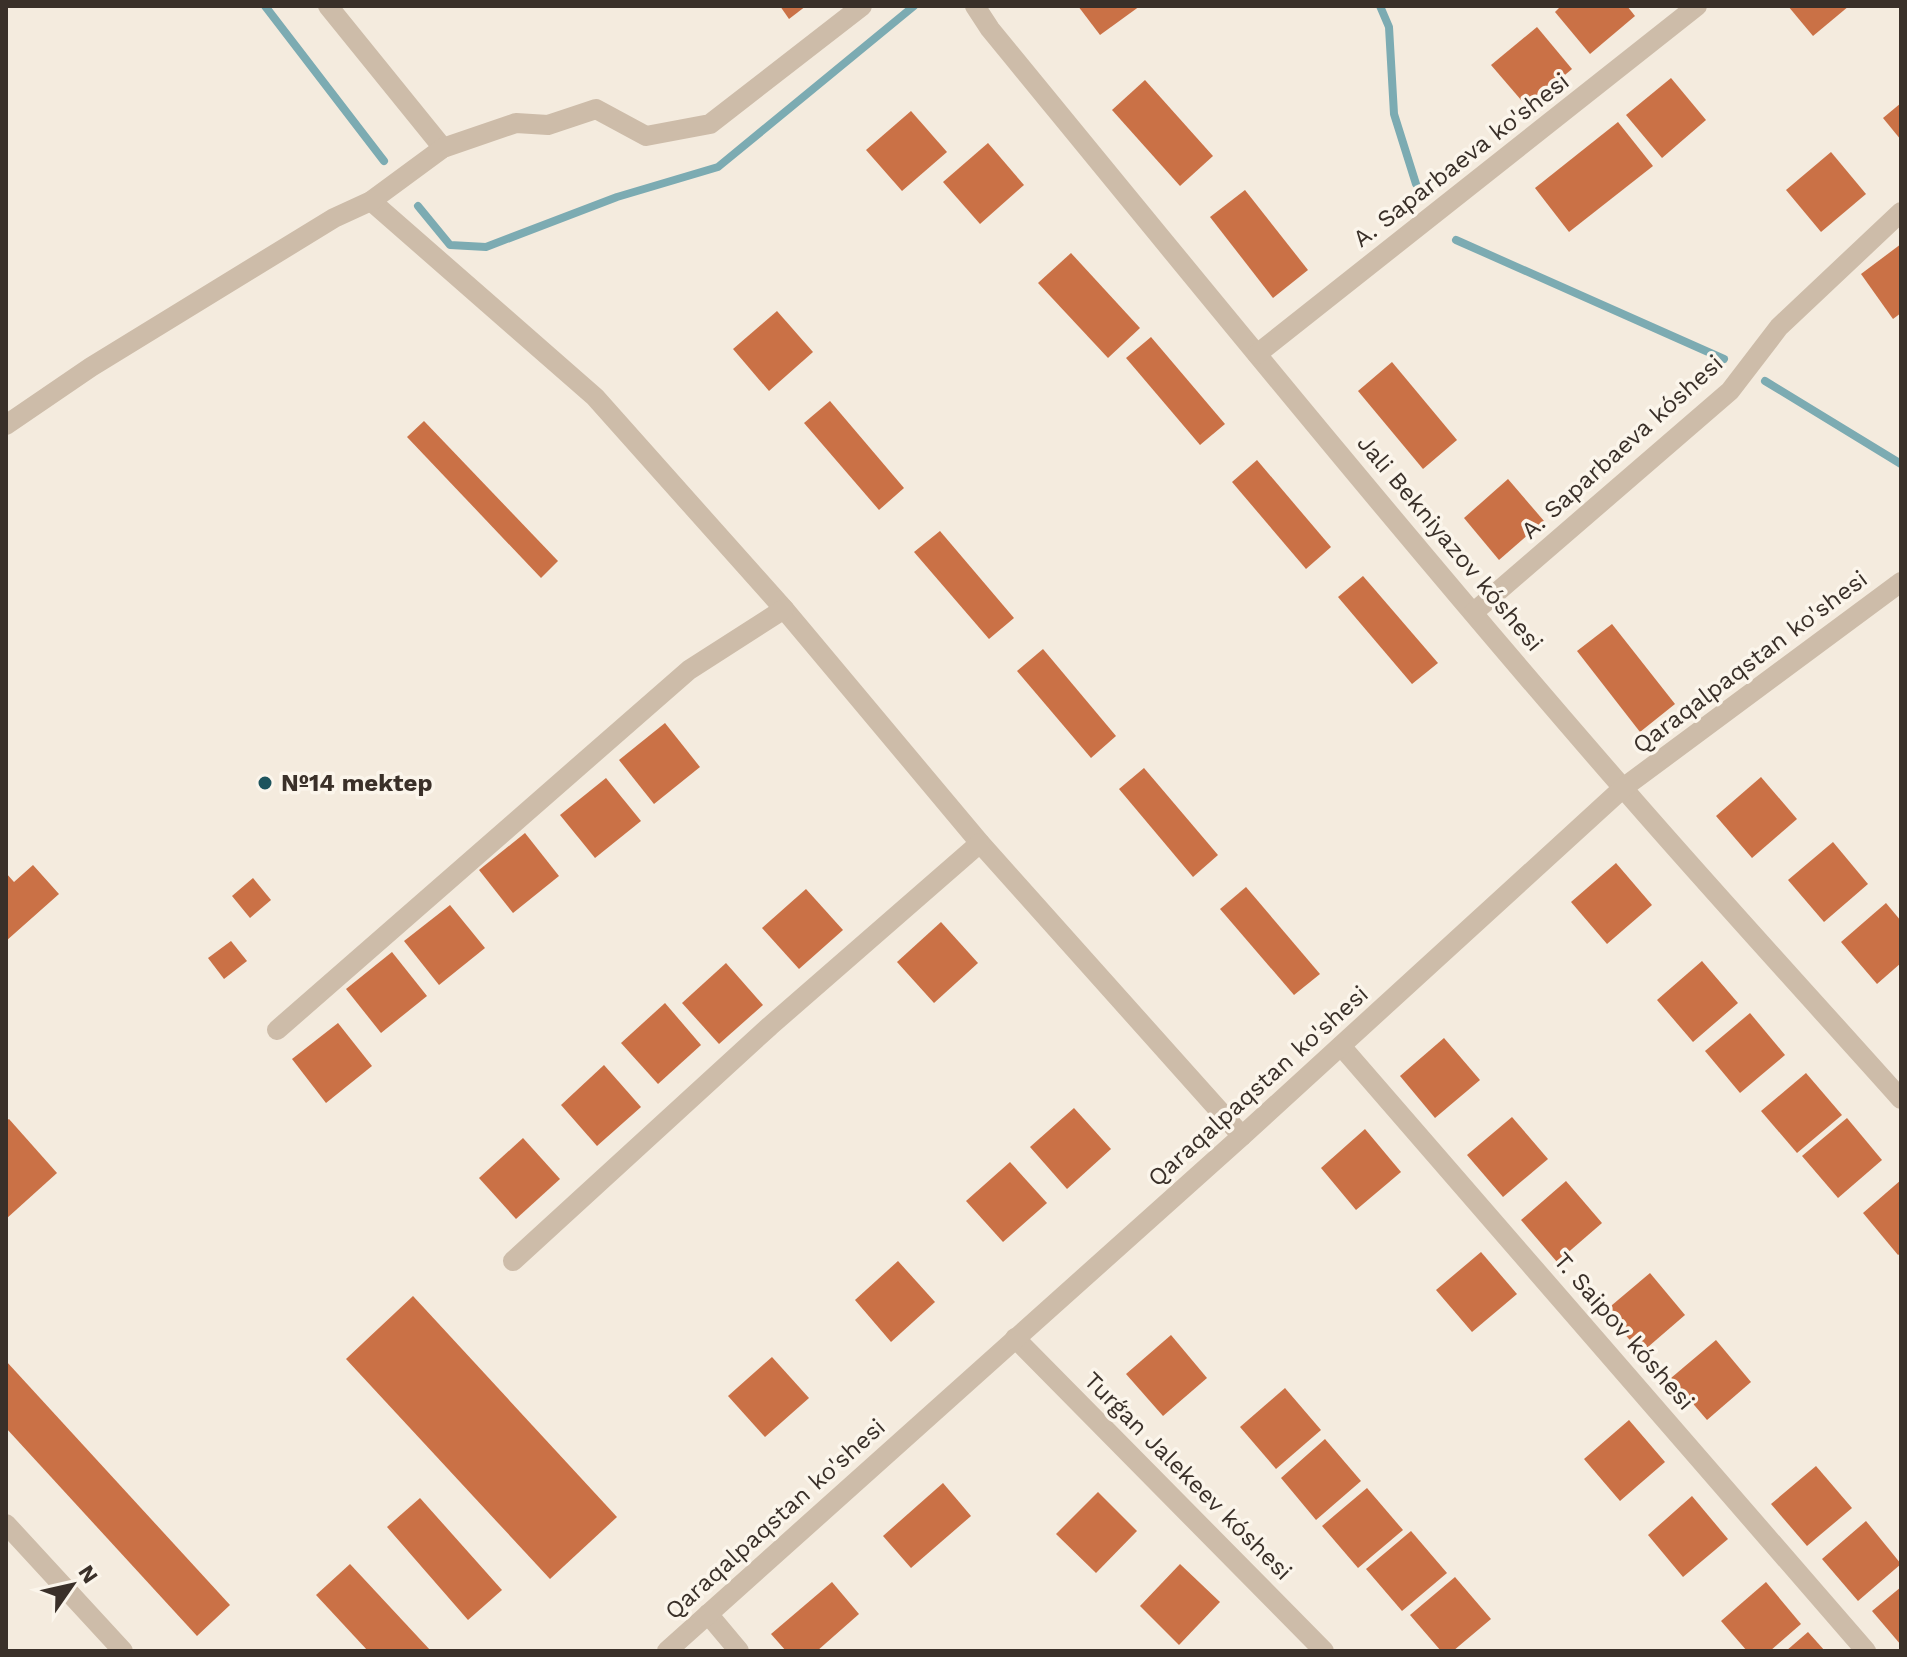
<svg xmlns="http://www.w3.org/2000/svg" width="1907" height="1657" font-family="'Work Sans',sans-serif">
<rect width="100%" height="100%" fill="#f4ebde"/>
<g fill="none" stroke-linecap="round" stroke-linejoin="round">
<!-- stream -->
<g stroke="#7cabb2" stroke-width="8">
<polyline points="265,6 384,161"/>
<polyline points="1380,6 1389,27 1394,114 1416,184"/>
<polyline points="418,206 450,245 486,247 617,197 718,167 914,6"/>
<polyline points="1456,240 1724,359"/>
<polyline points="1765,381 1901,464"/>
</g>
</g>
<!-- building -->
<g fill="#ca7146">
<polygon points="780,6 806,6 789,19"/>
<polygon points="1078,6 1140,6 1100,35"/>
<polygon points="1561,6 1627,6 1635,16 1590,54 1555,12"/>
<polygon points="1788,6 1849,6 1813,36"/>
<polygon points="1537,27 1572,69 1527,107 1491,65"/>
<polygon points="1671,78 1706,120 1662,158 1626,115"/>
<polygon points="1145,80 1213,156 1180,186 1112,110"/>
<polygon points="1901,103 1901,140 1883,118"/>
<polygon points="911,111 947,152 902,191 866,150"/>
<polygon points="1618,122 1653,166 1569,232 1535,188"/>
<polygon points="988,143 1024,185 980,224 943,182"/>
<polygon points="1831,152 1866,194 1821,232 1786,190"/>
<polygon points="1245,190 1308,270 1273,298 1210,217"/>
<polygon points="1901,244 1901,313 1893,319 1861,274"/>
<polygon points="1071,253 1140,328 1108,358 1038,283"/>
<polygon points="777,311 813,352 769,391 733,349"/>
<polygon points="1151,337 1225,424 1200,445 1126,358"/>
<polygon points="1392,362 1457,440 1423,469 1358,391"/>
<polygon points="830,401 904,488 879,510 804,423"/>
<polygon points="424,421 558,561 541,578 407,437"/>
<polygon points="1257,460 1331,547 1306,569 1232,482"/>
<polygon points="1508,479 1544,521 1499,560 1464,518"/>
<polygon points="940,531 1014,618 989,639 914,552"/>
<polygon points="1363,576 1438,663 1412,684 1338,597"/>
<polygon points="1612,624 1675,704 1640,732 1577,651"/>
<polygon points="1043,649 1116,736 1091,758 1017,671"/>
<polygon points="665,723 700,767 654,804 619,760"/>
<polygon points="1144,768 1218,855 1193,877 1119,789"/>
<polygon points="1761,777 1797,819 1752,858 1716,816"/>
<polygon points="606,778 641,821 595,858 560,815"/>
<polygon points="525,833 559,876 513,913 479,870"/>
<polygon points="1833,842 1868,884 1824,922 1788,880"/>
<polygon points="1616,863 1652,905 1607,944 1571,902"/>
<polygon points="33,865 59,894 6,941 6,873 14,882"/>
<polygon points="253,878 271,900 250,918 232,896"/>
<polygon points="1246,887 1320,974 1294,995 1220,909"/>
<polygon points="806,889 843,930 799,969 762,928"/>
<polygon points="1886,903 1901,921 1901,963 1877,984 1841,942"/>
<polygon points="450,905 485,948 439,985 404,941"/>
<polygon points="941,922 978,963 934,1003 897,962"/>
<polygon points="231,941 247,961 224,979 208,958"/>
<polygon points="392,952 427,996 381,1033 346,989"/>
<polygon points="1702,961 1738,1003 1693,1042 1657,1000"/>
<polygon points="726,963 763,1005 719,1044 682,1003"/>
<polygon points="665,1003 701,1045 658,1084 621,1043"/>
<polygon points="1750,1013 1785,1055 1740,1093 1705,1051"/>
<polygon points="338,1023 372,1066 326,1103 292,1059"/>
<polygon points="1444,1038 1480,1080 1435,1118 1400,1076"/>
<polygon points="604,1065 641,1107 597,1146 561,1105"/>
<polygon points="1806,1073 1842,1115 1797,1153 1761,1111"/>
<polygon points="1074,1108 1111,1149 1067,1189 1030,1147"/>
<polygon points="1512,1117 1548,1159 1503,1197 1467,1155"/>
<polygon points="1847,1118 1882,1160 1838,1198 1802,1156"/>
<polygon points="9,1119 57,1173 6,1219 6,1121"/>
<polygon points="1365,1129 1401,1172 1356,1210 1321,1168"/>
<polygon points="523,1138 560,1179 516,1219 479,1178"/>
<polygon points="1010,1162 1047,1203 1003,1242 966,1201"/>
<polygon points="1901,1180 1901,1253 1898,1255 1863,1213"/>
<polygon points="1566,1181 1602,1223 1557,1262 1521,1220"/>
<polygon points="1481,1252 1517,1294 1472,1332 1436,1290"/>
<polygon points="898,1261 935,1302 891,1342 855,1300"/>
<polygon points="1650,1273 1685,1315 1641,1353 1605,1311"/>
<polygon points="413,1296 617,1517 550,1579 346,1359"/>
<polygon points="1171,1335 1207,1378 1163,1416 1126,1374"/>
<polygon points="1716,1340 1751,1382 1707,1420 1671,1378"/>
<polygon points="772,1357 809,1398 765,1437 728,1396"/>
<polygon points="6,1361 230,1605 197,1636 6,1428"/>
<polygon points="1285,1388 1321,1430 1276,1469 1240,1427"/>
<polygon points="1629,1420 1665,1462 1620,1501 1584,1459"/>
<polygon points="1325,1439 1361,1481 1316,1520 1281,1478"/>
<polygon points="1816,1466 1852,1508 1807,1546 1771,1504"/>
<polygon points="943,1483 971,1516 911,1568 883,1536"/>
<polygon points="1367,1488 1403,1530 1358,1568 1322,1526"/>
<polygon points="1098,1492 1137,1531 1096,1573 1056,1534"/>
<polygon points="1692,1496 1728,1539 1683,1577 1648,1535"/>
<polygon points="420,1498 502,1590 468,1620 387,1527"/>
<polygon points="1866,1521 1901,1564 1858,1601 1822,1559"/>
<polygon points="1411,1531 1447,1573 1402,1611 1366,1569"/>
<polygon points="350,1564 431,1651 368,1651 316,1595"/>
<polygon points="1180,1564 1220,1602 1179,1645 1140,1606"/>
<polygon points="1455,1577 1491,1619 1453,1651 1441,1651 1410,1615"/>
<polygon points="832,1582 859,1614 817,1651 786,1651 771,1634"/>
<polygon points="1766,1582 1801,1624 1770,1651 1747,1651 1721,1621"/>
<polygon points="1901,1587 1901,1645 1872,1611"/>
<polygon points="1808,1632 1825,1651 1786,1651"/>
</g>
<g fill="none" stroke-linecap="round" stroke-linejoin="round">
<!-- minor -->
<g stroke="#cdbca9" stroke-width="20">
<polyline points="328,6 443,148"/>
<path d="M975,6L990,29C1199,284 1407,540 1623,788C1714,893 1808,995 1901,1099"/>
<polyline points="371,201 595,397 784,609 980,843 1242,1136"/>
<polyline points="1257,354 1697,6"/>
<polyline points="6,425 91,367 334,218 371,201 443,148 516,123 548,125 596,109 646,136 710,124 862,6"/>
<polyline points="1474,612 1730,391 1779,327 1901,212"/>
<polyline points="277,1030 689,670 784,609"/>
<polyline points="1341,1046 1866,1651"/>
<polyline points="513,1261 770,1026 980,843"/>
<polyline points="1015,1338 1324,1651"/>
<polyline points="6,1524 123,1651"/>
<polyline points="708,1614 739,1651"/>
<polyline points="667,1651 1242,1136 1623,788 1901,582"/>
</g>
</g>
<!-- markers -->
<circle fill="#1d545d" stroke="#fbf5eb" stroke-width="3" cx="265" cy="783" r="8"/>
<g text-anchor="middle" stroke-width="7" stroke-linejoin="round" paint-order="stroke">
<!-- street labels -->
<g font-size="24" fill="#3a3029" stroke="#fbf5eb">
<text transform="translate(1461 160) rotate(-38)" y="8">A. Saparbaeva ko'shesi</text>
<text transform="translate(1622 447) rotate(-42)" y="8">A. Saparbaeva kóshesi</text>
<text transform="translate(1450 543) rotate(50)" y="8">Jali Bekniyazov kóshesi</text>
<text transform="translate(1750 662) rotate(-37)" y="8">Qaraqalpaqstan ko'shesi</text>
<text transform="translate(1258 1086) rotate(-42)" y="8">Qaraqalpaqstan ko'shesi</text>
<text transform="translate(1624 1331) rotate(49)" y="8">T. Saipov kóshesi</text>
<text transform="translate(1188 1476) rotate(45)" y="8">Turǵan Jalekeev kóshesi</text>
<text transform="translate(775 1519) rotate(-42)" y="8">Qaraqalpaqstan ko'shesi</text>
</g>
<!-- poi labels -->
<g font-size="24" font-weight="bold" fill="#3a3029" stroke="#fbf5eb" text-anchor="start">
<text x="281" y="791">№14 mektep</text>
</g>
</g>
<!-- border -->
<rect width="1907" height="1657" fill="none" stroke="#3a3029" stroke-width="16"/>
<!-- north arrow -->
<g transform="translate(72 1585) rotate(56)" stroke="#fbf5eb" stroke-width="6" paint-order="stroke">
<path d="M0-6L14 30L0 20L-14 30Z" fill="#3a3029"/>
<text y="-12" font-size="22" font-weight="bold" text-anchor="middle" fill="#3a3029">N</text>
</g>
</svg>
